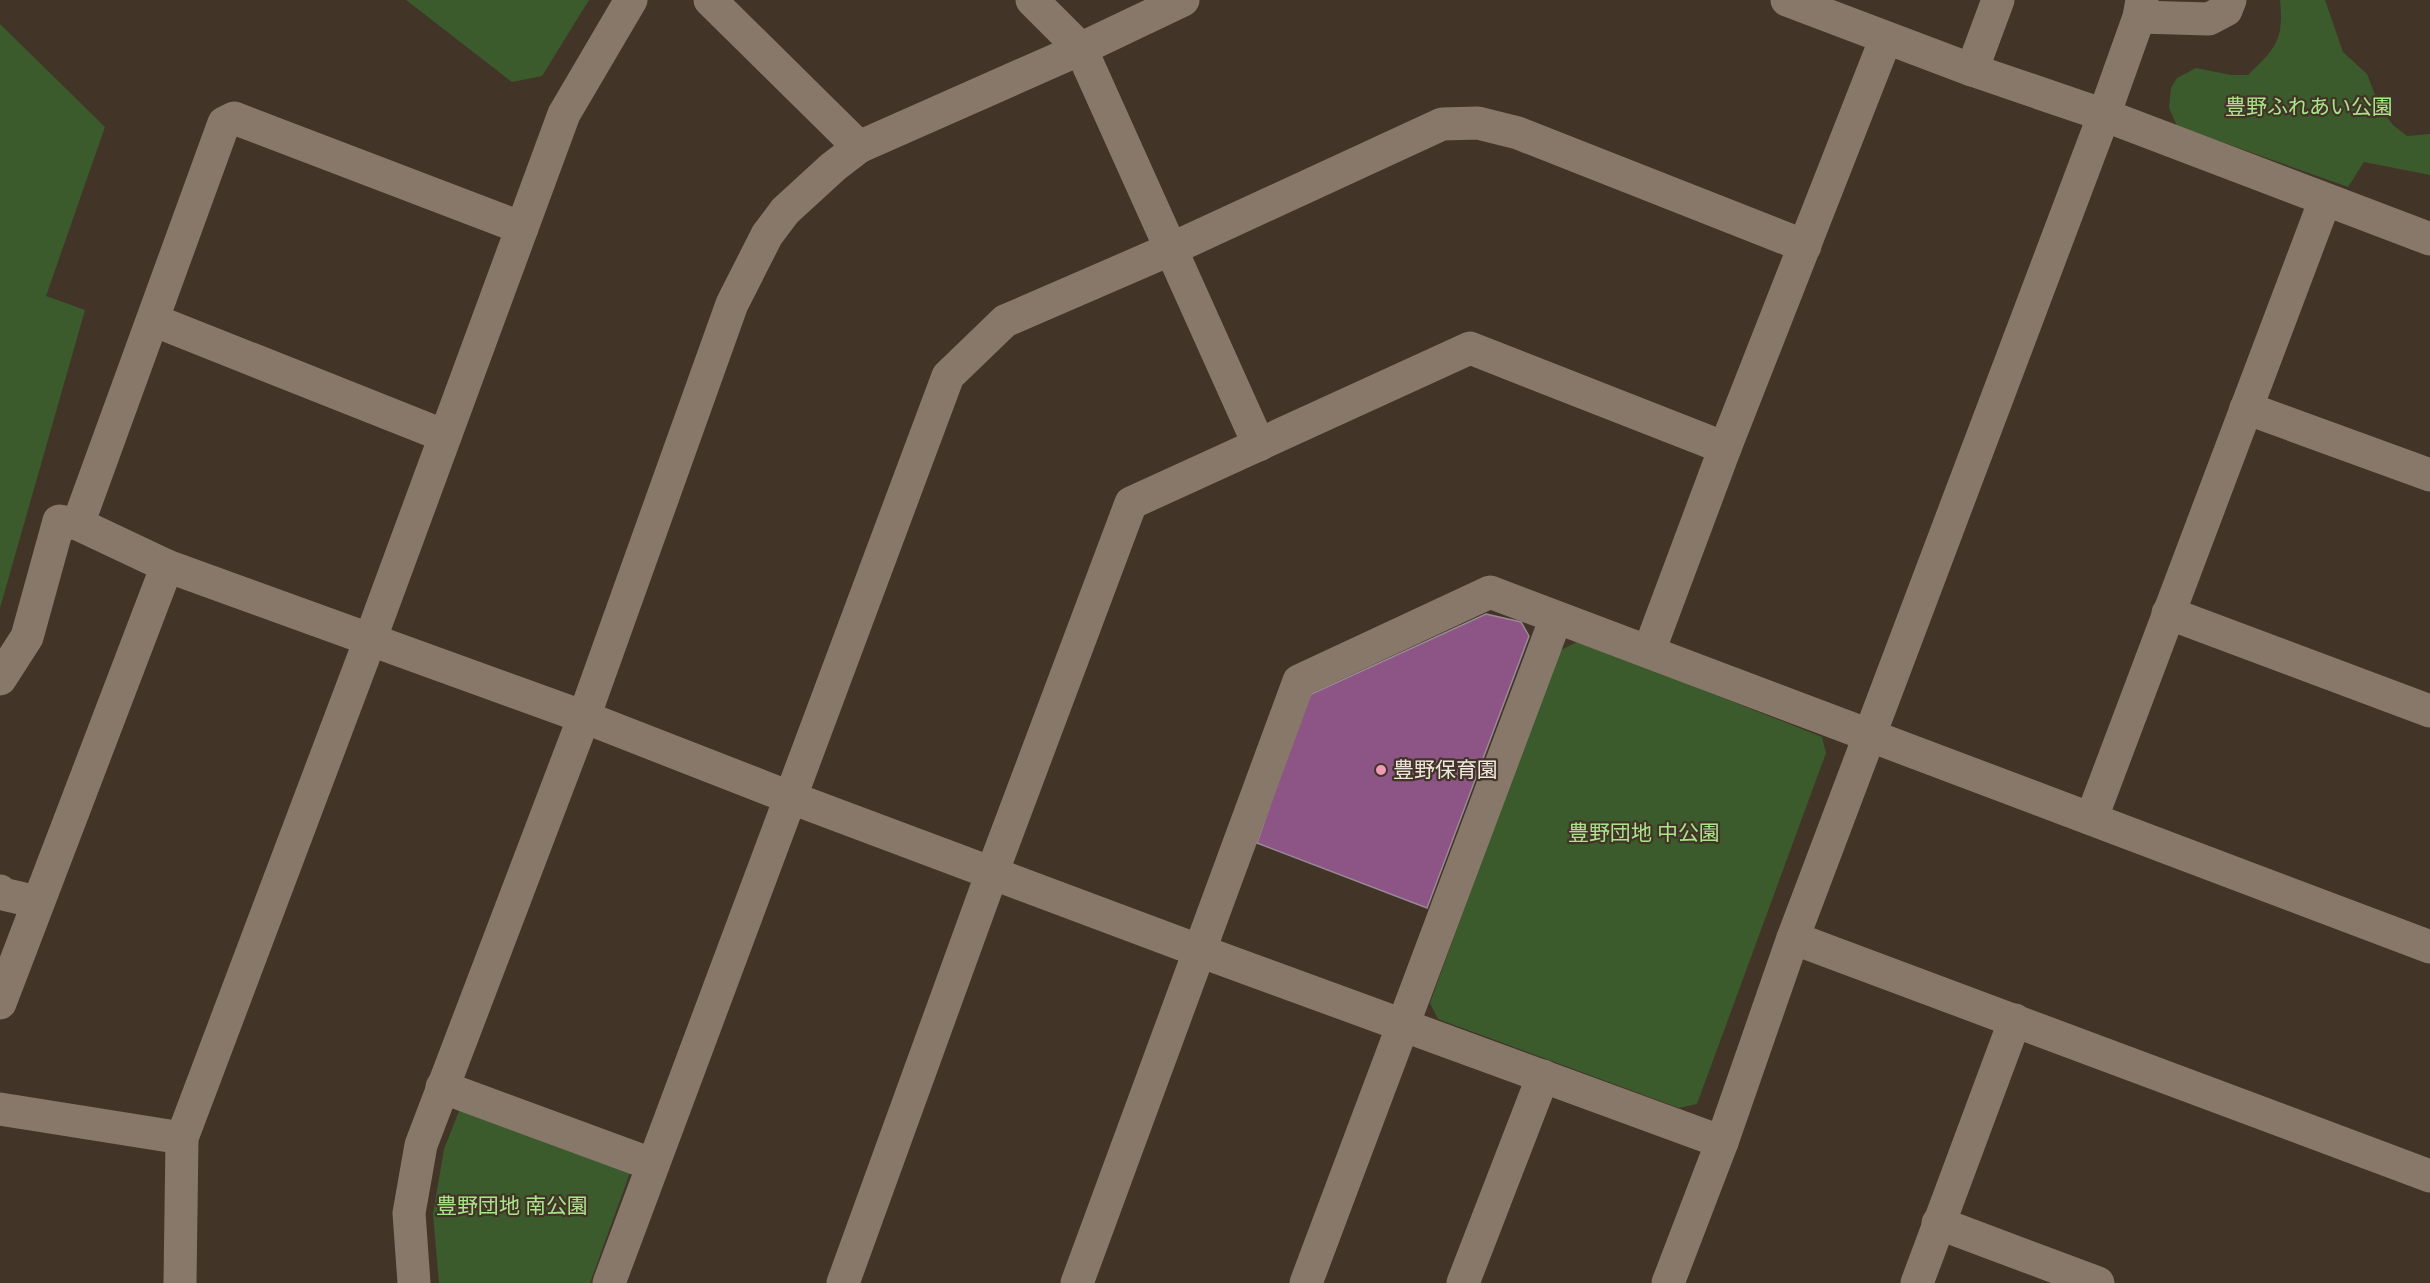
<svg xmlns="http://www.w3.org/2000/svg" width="2430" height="1283" font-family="Roboto,'Noto Sans JP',sans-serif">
<rect width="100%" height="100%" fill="#423427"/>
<!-- green -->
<g fill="#3c5b2c">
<polygon points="406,0 589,0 542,76 512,82"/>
<path d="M2280,0H2325L2343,52L2367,74L2380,108L2393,125L2407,136L2430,134V175L2364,162L2348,187L2177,126L2169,108L2171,88L2177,78L2196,68L2231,75H2248C2276,48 2284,40 2280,0Z"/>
<polygon points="0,24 105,127 46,296 85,310 0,608"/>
<polygon points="1579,641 1822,737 1826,753 1697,1104 1679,1108 1438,1019 1430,1003 1557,652"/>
<polygon points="461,1106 631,1170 590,1283 439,1283 433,1214 444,1149"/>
</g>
<!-- building -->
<polygon fill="#8d5486" stroke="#9a8997" stroke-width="1.5" points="1486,614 1521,622 1529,636 1427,908 1257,843 1307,696"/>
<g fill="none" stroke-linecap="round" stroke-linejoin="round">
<!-- minor -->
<g stroke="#887869" stroke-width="33">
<polyline points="710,0 859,147"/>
<polyline points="1032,0 1081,49 1259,445"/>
<polyline points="1787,0 1972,70 2104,115 2430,239"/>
<polyline points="2139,17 2209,19 2226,10 2230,0"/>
<polyline points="1972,70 1998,0"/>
<polyline points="153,320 445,436"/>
<polyline points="2246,408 2430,475"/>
<polyline points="78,524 224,123 234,118 522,228"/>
<polyline points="2168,613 2430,711"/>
<polyline points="1649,651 1725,448 1886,38"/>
<polyline points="0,679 27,637 59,521 78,524 167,566 584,717 789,797 1200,951 1722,1142"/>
<polyline points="2092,817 2325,200"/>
<polyline points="0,891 3,894 37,902"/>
<polyline points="1793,938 2430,1176"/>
<polyline points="0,1003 167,566"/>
<polyline points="442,1087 651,1164"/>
<polyline points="0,1109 182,1138"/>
<polyline points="1938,1223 2098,1283"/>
<polyline points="180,1283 182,1138 370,640 564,114 631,0"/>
<polyline points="414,1283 409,1213 421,1145 584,717 732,304 767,235 785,211 833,167 859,147 1076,51 1183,0"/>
<polyline points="609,1283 948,376 1005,321 1171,249 1442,124 1478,123 1518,133 1805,246"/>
<polyline points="843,1283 992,873 1131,503 1470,348 1725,448"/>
<polyline points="1077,1283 1299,681 1490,592 2430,947"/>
<polyline points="1306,1283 1556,618"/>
<polyline points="1463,1283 1543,1076"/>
<polyline points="1668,1283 1722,1142 1793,938 2104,115 2139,17 2142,0"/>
<polyline points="1917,1283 2015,1020"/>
</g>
</g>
<!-- markers -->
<circle fill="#f09ab5" stroke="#423427" stroke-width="2" cx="1381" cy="770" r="6"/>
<g text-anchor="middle" stroke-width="4.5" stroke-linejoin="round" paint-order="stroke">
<!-- park labels -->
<g font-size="21" fill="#a9e48a" stroke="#423427">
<text x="2309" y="114">豊野ふれあい公園</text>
<text x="1644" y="840">豊野団地 中公園</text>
<text x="512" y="1213">豊野団地 南公園</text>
</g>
<!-- poi labels -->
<g font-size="21" fill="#f0e7df" stroke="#423427" text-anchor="start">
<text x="1393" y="777">豊野保育園</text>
</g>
</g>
</svg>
